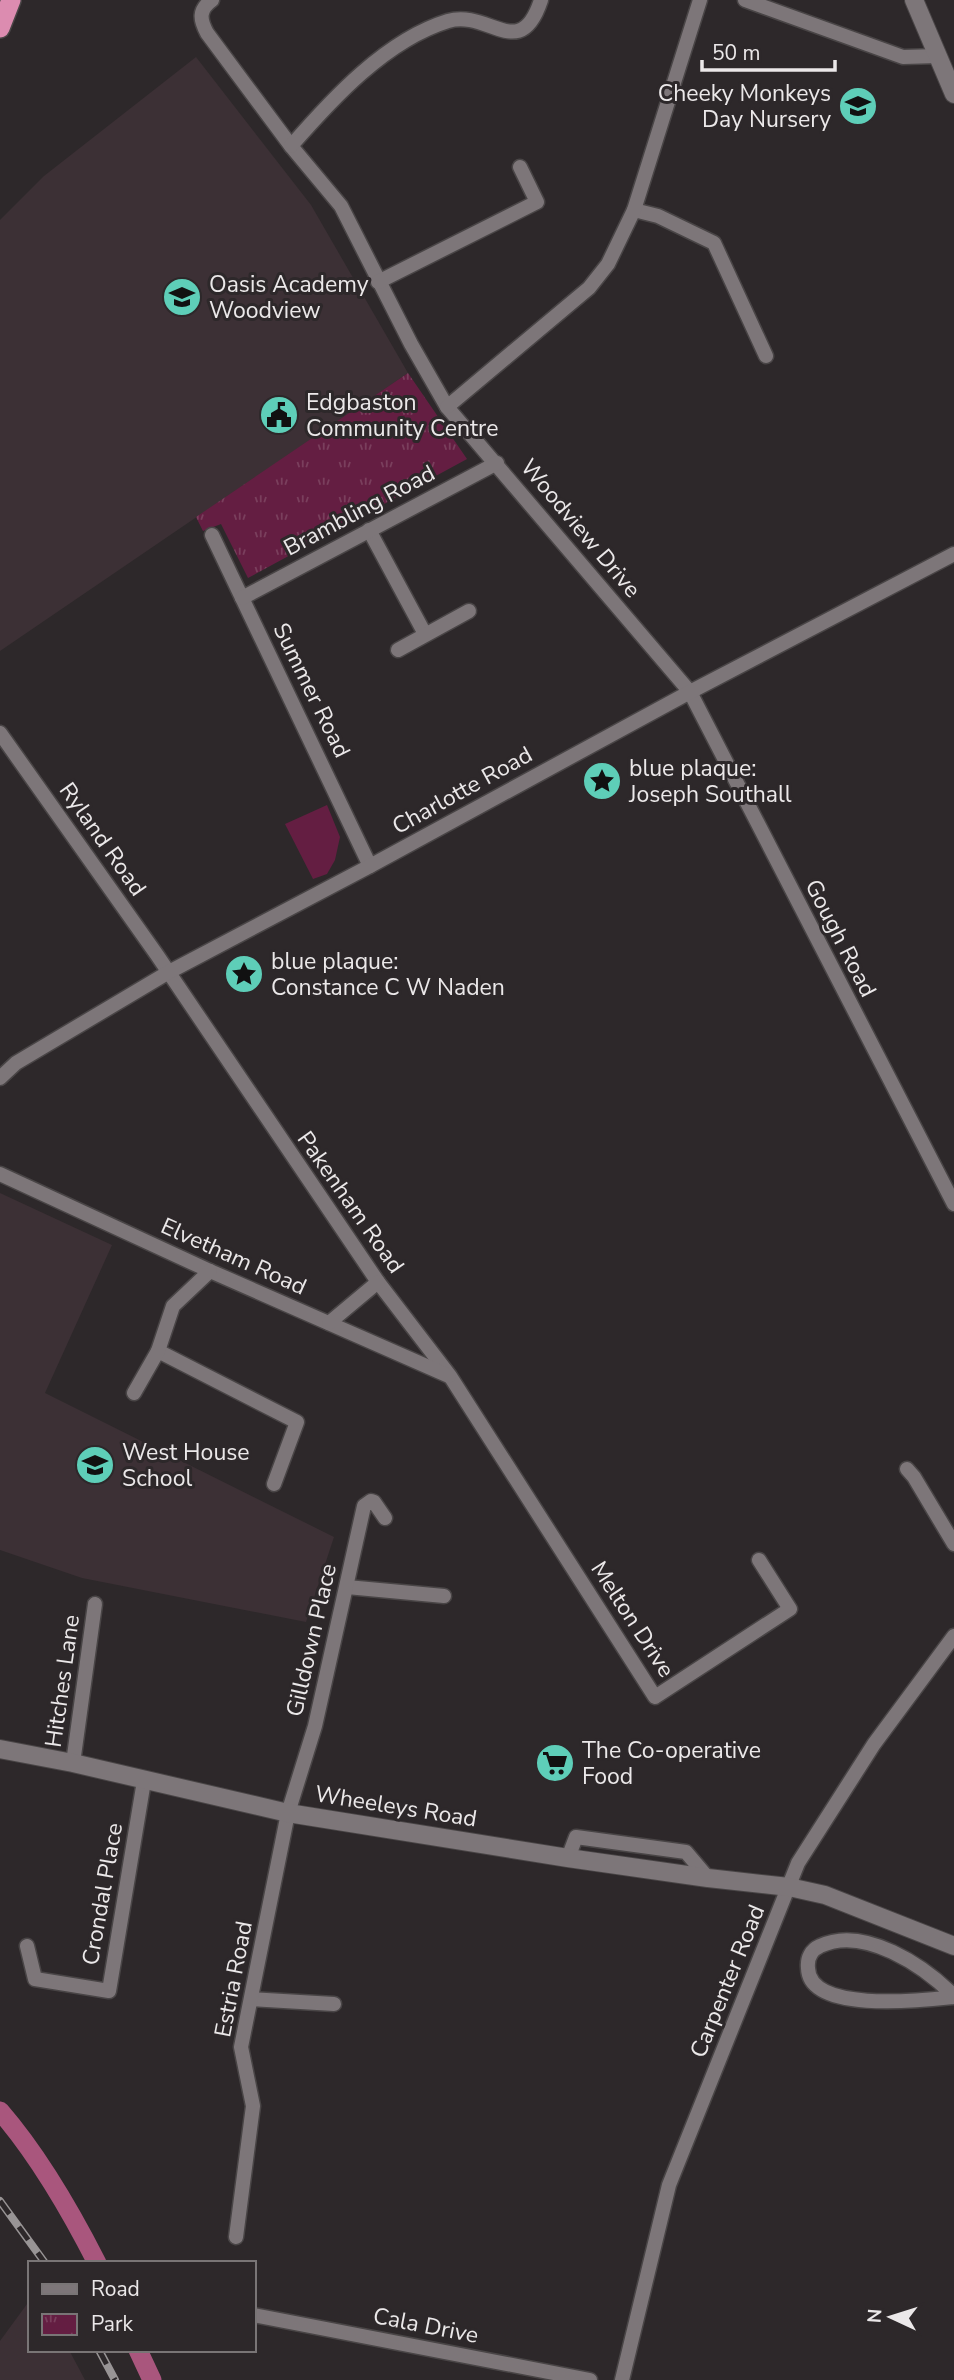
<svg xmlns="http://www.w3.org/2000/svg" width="954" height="2380" font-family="'Nunito Sans',sans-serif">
<defs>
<pattern id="park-tufts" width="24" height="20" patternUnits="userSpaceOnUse" patternTransform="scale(1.75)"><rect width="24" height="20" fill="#641e42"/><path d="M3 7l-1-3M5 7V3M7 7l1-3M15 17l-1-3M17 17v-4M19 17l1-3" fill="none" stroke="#7a3f5d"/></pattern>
</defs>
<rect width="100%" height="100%" fill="#2d282a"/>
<!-- built -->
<g fill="#3c3035">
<polygon points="196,57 311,205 408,373 0,651 0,220 44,176"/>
<polygon points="0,1193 112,1245 45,1393 334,1537 306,1622 82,1578 0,1550"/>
<polygon points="30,2300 30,2350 69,2350 85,2380 0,2380 0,2341"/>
</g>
<!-- green -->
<polygon fill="#641e42" points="327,805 340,837 335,860 327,874 313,879 285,824"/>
<!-- park -->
<polygon fill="url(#park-tufts)" points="408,373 467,459 248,578 221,524 203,531 196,517"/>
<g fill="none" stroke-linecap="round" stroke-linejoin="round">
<!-- canal -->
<g stroke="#a9567d" stroke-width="19">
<path d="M0,2111C39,2156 70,2210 97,2263"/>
<polyline points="138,2350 152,2380"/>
</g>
<defs>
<g id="minor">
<path d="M212,0C198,10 200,20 207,33L291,146L341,206L411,344L447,407L690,692L954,1204"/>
<polyline points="745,0 903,57 938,56"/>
<path d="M291,146C332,99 386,40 448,21C489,9 520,64 541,0"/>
<polyline points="634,210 658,216 714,243 766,356"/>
<polyline points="378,282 537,202 520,167"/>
<polyline points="447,407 589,288 608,264 634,210 700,0"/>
<polyline points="369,530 425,634"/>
<polyline points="212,535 370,866"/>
<polyline points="242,598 497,463"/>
<polyline points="398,650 469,611"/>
<polyline points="0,733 157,955 378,1282 450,1376 655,1697 790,1609 759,1560"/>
<polyline points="0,1078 16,1063 169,972 370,866 690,692 954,554"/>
<polyline points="0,1174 210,1271 449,1376"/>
<polyline points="329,1323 378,1282"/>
<polyline points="158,1351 297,1422 274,1484"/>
<polyline points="134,1393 158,1351 173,1306 210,1271"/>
<polyline points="907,1469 914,1477 954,1544"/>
<polyline points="347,1587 444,1596"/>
<polyline points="73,1763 95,1604"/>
<polyline points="568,1858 576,1837 686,1852 708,1878"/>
<polyline points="27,1946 35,1979 109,1991 144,1781"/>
<path d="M954,1996C924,1966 864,1925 820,1946C811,1950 807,1958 808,1968C809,2014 925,2000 954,1997"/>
<polyline points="251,1999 334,2004"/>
<polyline points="236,2237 253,2106 241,2047 288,1813 315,1726 364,1506 371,1501 374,1502 385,1518"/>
<polyline points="254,2315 590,2380"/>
<polyline points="622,2380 669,2185 798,1863 874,1744 954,1636"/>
</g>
<g id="tertiary">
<polyline points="914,0 954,94"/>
<polyline points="0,1749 73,1763 288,1813 568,1858 708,1878 789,1887 825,1895 954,1946"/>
</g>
<polyline id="trunk" points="0,28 11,0"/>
</defs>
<!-- minor casing -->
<use href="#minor" stroke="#494546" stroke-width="17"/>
<!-- tertiary casing -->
<use href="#tertiary" stroke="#494546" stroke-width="20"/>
<!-- trunk casing -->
<use href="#trunk" stroke="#494546" stroke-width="22"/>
<!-- minor -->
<use href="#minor" stroke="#7d7679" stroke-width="14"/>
<!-- tertiary -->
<use href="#tertiary" stroke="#7d7679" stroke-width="18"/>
<!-- trunk -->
<use href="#trunk" stroke="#dc8cb0" stroke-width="19"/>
<defs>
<g id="rail">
<polyline points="0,2201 45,2263"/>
<polyline points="99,2350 115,2380"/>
</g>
</defs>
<!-- rail casing -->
<use href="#rail" stroke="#989495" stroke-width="8"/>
<!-- rail -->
<use href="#rail" stroke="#2d282a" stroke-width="5" stroke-dasharray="16" stroke-linecap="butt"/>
</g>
<!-- icons -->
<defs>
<symbol id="school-disc" viewBox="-11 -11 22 22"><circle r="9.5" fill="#5eceb8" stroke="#2d282a"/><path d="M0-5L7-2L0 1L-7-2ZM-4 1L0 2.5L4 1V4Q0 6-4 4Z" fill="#111"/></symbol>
<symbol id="civic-disc" viewBox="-11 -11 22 22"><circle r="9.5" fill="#5eceb8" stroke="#2d282a"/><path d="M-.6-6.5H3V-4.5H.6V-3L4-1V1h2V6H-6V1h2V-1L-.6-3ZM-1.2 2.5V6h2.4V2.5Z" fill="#111"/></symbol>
<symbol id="sight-disc" viewBox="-11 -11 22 22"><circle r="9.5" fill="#5eceb8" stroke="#2d282a"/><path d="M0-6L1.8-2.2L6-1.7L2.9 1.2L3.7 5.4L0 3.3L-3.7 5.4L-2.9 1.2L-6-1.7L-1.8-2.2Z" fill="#111"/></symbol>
<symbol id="supermarket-disc" viewBox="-11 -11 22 22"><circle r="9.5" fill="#5eceb8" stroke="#2d282a"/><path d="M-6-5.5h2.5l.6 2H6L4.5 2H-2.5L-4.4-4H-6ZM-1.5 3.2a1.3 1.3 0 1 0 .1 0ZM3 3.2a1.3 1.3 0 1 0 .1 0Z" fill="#111"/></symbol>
</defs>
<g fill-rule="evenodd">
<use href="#school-disc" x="836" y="84" width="44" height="44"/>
<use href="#school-disc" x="160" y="275" width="44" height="44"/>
<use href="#civic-disc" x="257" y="393" width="44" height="44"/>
<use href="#sight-disc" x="580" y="759" width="44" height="44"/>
<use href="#sight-disc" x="222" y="952" width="44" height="44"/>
<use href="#school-disc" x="73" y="1443" width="44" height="44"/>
<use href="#supermarket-disc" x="533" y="1741" width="44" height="44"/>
</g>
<g text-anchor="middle" stroke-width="6" stroke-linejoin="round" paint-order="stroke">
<!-- poi labels -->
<g font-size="23" fill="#ebe8e9" stroke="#2d282a" text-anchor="start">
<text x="831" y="101" text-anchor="end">Cheeky Monkeys<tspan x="831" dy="26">Day Nursery</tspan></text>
<text x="209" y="292">Oasis Academy<tspan x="209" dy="26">Woodview</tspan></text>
<text x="306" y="410">Edgbaston<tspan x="306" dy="26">Community Centre</tspan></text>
<text x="629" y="776">blue plaque:<tspan x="629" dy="26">Joseph Southall</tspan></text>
<text x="271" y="969">blue plaque:<tspan x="271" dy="26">Constance C W Naden</tspan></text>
<text x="122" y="1460">West House<tspan x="122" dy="26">School</tspan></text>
<text x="582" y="1758">The Co-operative<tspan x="582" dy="26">Food</tspan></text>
</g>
<!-- street labels -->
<g font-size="23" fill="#ebe8e9" stroke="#2d282a">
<text transform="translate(359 510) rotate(-28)" y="8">Brambling Road</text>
<text transform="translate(581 528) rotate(50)" y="8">Woodview Drive</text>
<text transform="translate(312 690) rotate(64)" y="8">Summer Road</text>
<text transform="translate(462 790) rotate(-29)" y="8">Charlotte Road</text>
<text transform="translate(103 839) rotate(55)" y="8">Ryland Road</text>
<text transform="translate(841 938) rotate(63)" y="8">Gough Road</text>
<text transform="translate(351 1202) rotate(55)" y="8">Pakenham Road</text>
<text transform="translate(234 1256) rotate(24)" y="8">Elvetham Road</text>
<text transform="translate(633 1619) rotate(57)" y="8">Melton Drive</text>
<text transform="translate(311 1640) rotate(-77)" y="8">Gilldown Place</text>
<text transform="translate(62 1681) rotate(-82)" y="8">Hitches Lane</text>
<text transform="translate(396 1806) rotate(9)" y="8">Wheeleys Road</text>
<text transform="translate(102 1894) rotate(-80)" y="8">Crondal Place</text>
<text transform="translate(233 1979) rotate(-79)" y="8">Estria Road</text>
<text transform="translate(727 1981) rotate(-68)" y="8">Carpenter Road</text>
<text transform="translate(426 2325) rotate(11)" y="8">Cala Drive</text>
</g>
</g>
<!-- legend -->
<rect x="28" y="2261" width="228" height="91" fill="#2d282a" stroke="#797576" stroke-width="2"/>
<rect x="42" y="2284" width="35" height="10" fill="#7d7679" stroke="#797576" stroke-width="2"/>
<text x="91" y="2296" font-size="21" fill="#ebe8e9">Road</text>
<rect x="42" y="2314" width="35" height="21" fill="url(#park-tufts)" stroke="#797576" stroke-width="2"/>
<text x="91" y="2331" font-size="21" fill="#ebe8e9">Park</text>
<!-- north arrow -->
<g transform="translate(891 2317) rotate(274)" stroke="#2d282a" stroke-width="5" paint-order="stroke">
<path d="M0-5L12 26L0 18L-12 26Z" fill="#ebe8e9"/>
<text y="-10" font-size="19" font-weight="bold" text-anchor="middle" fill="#ebe8e9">N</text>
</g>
<!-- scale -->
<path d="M702 60v10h133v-10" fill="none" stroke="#ebe8e9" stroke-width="3.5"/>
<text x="712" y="60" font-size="21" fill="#ebe8e9" stroke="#2d282a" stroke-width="5" paint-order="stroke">50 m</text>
</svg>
